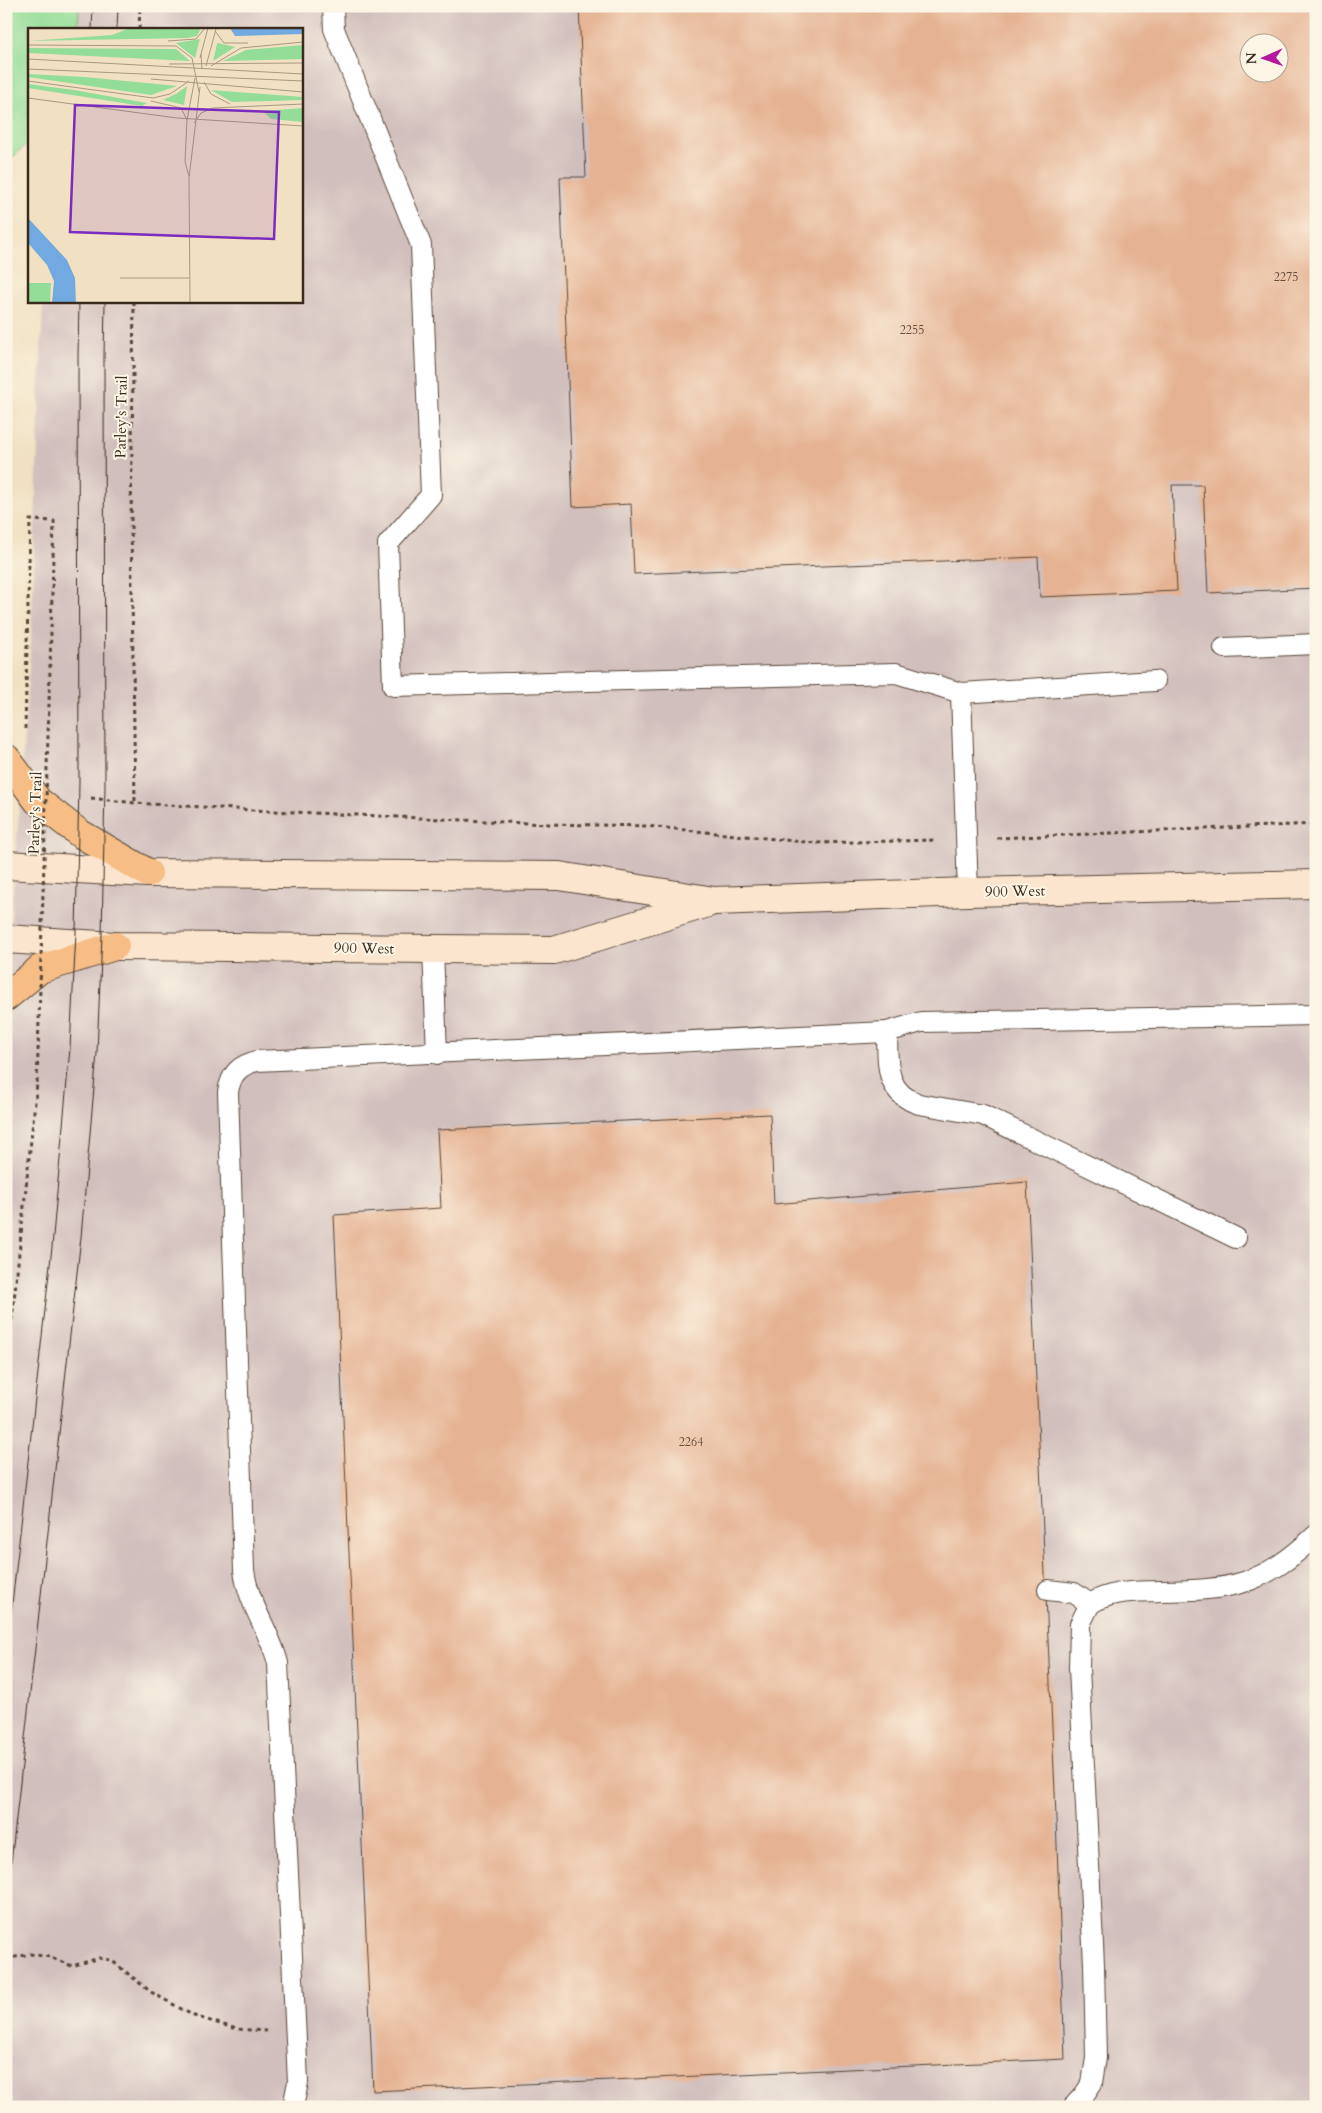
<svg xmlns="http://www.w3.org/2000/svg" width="1322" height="2113" font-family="Cardo,serif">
<rect width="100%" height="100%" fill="#fcf5e5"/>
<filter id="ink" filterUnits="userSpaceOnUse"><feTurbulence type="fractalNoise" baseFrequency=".02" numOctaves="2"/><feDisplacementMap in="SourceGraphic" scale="10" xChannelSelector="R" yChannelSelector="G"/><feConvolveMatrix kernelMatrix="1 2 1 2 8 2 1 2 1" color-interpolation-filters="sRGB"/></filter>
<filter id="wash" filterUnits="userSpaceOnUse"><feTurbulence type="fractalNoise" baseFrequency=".0096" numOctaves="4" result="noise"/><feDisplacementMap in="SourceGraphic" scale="20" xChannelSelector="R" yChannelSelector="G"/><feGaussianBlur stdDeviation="1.12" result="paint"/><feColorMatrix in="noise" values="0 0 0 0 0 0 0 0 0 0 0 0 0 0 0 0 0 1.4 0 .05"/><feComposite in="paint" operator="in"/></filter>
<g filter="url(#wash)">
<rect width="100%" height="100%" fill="#f1e1c2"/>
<!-- industrial -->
<path fill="#d1bfbd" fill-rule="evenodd" d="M54,6H1316V2107H6V991L31,639L43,301H301V29H53ZM1250,42H1280V72H1250Z"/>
<!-- green -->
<polygon fill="#94dd99" stroke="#68845c" points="6,6 79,6 78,29 29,29 29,142 14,156 6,158"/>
<g id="blocks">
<!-- building -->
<g fill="#e5b293" fill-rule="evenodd">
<path d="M579,6H1316V485H1312L1316,547V588L1208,593L1203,485H1172L1177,591L1040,597L1038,557L634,574L631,504L573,507L560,177H586ZM1250,42H1280V72H1250Z"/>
<polygon points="770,1114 774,1204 1027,1182 1055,1792 1065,2059 373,2091 334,1215 441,1208 437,1130"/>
</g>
</g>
</g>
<g filter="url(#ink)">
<use href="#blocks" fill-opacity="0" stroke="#564537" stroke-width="1"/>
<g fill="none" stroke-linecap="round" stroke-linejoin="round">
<defs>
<g id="lane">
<polyline points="333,6 334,29 421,245 431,495 388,544 393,686 896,673 961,693 968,892"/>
<polyline points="1224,648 1316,644"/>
<polyline points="961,693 1155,681"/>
<polyline points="433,949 437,1054"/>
<path d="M887,1032C888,1062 884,1093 919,1104L983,1115L1236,1238"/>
<path d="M1048,1590L1074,1593L1090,1604C1112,1590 1135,1592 1160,1591C1232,1590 1262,1586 1316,1535"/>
<path d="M293,2107L298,2082L278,1663C270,1631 248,1604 244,1570L228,1092C231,1074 239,1065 257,1061L887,1032L921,1022L1316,1015"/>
<polyline points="1073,2107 1084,2095 1092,2083 1096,2058 1094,1964 1079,1668 1080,1624 1090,1604"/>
</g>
<g id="secondary">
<polyline points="6,865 148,873 559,876 714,901 968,892 1316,884"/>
<polyline points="6,939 115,946 554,950 708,903"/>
</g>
<g id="highway">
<polyline points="6,758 38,801 79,833 148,873"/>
<polyline points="6,997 40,969 115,946"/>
</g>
</defs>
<!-- lane casing -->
<use href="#lane" stroke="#564537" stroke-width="22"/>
<!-- secondary casing -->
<use href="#secondary" stroke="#564537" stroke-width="30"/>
<!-- highway casing -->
<use href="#highway" stroke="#564537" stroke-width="30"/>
<!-- path -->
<g stroke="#564537" stroke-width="3" stroke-dasharray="4 4" stroke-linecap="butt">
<polyline points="139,29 140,6"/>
<polyline points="134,301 131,521 135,803"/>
<polyline points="25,729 30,520 54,521 49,704"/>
<polyline points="91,798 135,803 252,810 547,824 646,826 815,843 935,840"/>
<polyline points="997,838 1316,824"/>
<polyline points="6,1376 37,1083"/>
<polyline points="6,1959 30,1954 50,1957 72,1966 99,1958 111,1960 151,1992 194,2016 237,2029 266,2031"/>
</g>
<!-- lane -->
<use href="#lane" stroke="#fff" stroke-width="20"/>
<!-- secondary -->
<use href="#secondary" stroke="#fbe5cf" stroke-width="28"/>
<!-- highway -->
<use href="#highway" stroke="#f6be86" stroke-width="28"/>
<!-- tram -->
<g stroke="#3b2a1e" stroke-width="1">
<polyline points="92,29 93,6"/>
<polyline points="117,29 118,6"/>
<polyline points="6,1658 52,1247 70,1048 76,933 79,782 78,355 79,301"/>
<polyline points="6,1908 81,1237 97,1053 102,935 105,785 104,357 105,301"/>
</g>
<!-- path-bridge -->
<polyline stroke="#564537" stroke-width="3" stroke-dasharray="4 4" stroke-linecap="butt" points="37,1083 49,704"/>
</g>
</g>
<g text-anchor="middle" stroke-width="4" stroke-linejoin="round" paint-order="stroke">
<!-- number labels -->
<g font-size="12" fill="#664c3b">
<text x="1286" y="281">2275</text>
<text x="912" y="334">2255</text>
<text x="691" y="1446">2264</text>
</g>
<!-- street labels -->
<g font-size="15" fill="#3b2a1e" stroke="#fcf5e5">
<text transform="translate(121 417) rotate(-89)" y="5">Parley's Trail</text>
<text transform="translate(35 813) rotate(-88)" y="5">Parley's Trail</text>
<text transform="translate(1015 891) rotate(-1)" y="5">900 West</text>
<text transform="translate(364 948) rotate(1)" y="5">900 West</text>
</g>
</g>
<!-- overview -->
<g transform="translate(28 28)">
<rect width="275" height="275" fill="#f1e1c2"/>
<path d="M102,0H173L169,8L159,10L0,13L84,7ZM172,11L167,30L148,15ZM190,15L207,19L185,33L189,16ZM275,17V31L195,33L218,22ZM0,20L148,21L162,33L0,25ZM0,46L57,49L149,58L123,67L0,49ZM0,56L46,62L119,75L114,78L0,60ZM159,58L156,77L135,72L148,66ZM183,62L275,69V72L204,74ZM275,80V94L243,91L235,83ZM0,255H23L22,275H0Z" fill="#94dd99"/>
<path d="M202,0H275V6L207,8ZM0,190L39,232L47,250L48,275H24L26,253L19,237L0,215Z" fill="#71a9e0"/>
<path fill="none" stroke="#a89880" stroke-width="1" d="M187,3L196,15H220M140,13L168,11L177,0M0,17L148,18L164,30L171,64M173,26L174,41M172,30L180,0M0,31L275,46M141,36L275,35M178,38L188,1M183,38L213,20L275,14M0,41L275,53M123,51L275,64M0,53L125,70L142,66L161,53M176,54L183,66L202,76M0,70L149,90L275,98M123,73L153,80L159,92M166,95L173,85L185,80L275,76M161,148L157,134L159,92L167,50M92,250H161M162,275L161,150L172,59"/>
<path fill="#7b2cbf" fill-opacity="0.15" stroke="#7b2cbf" stroke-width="2.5" d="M47,77L251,84L246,211L42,204Z"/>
<rect width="275" height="275" fill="none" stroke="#3b2a1e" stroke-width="2.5"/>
</g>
<!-- margin -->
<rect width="1322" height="2113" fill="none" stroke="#fcf5e5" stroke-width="25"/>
<!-- north arrow -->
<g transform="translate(1264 58) rotate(268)"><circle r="24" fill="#fcf5e5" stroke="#afa495"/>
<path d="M0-4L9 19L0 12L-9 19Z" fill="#b5179e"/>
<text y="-8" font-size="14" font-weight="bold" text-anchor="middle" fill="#3b2a1e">N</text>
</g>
</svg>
